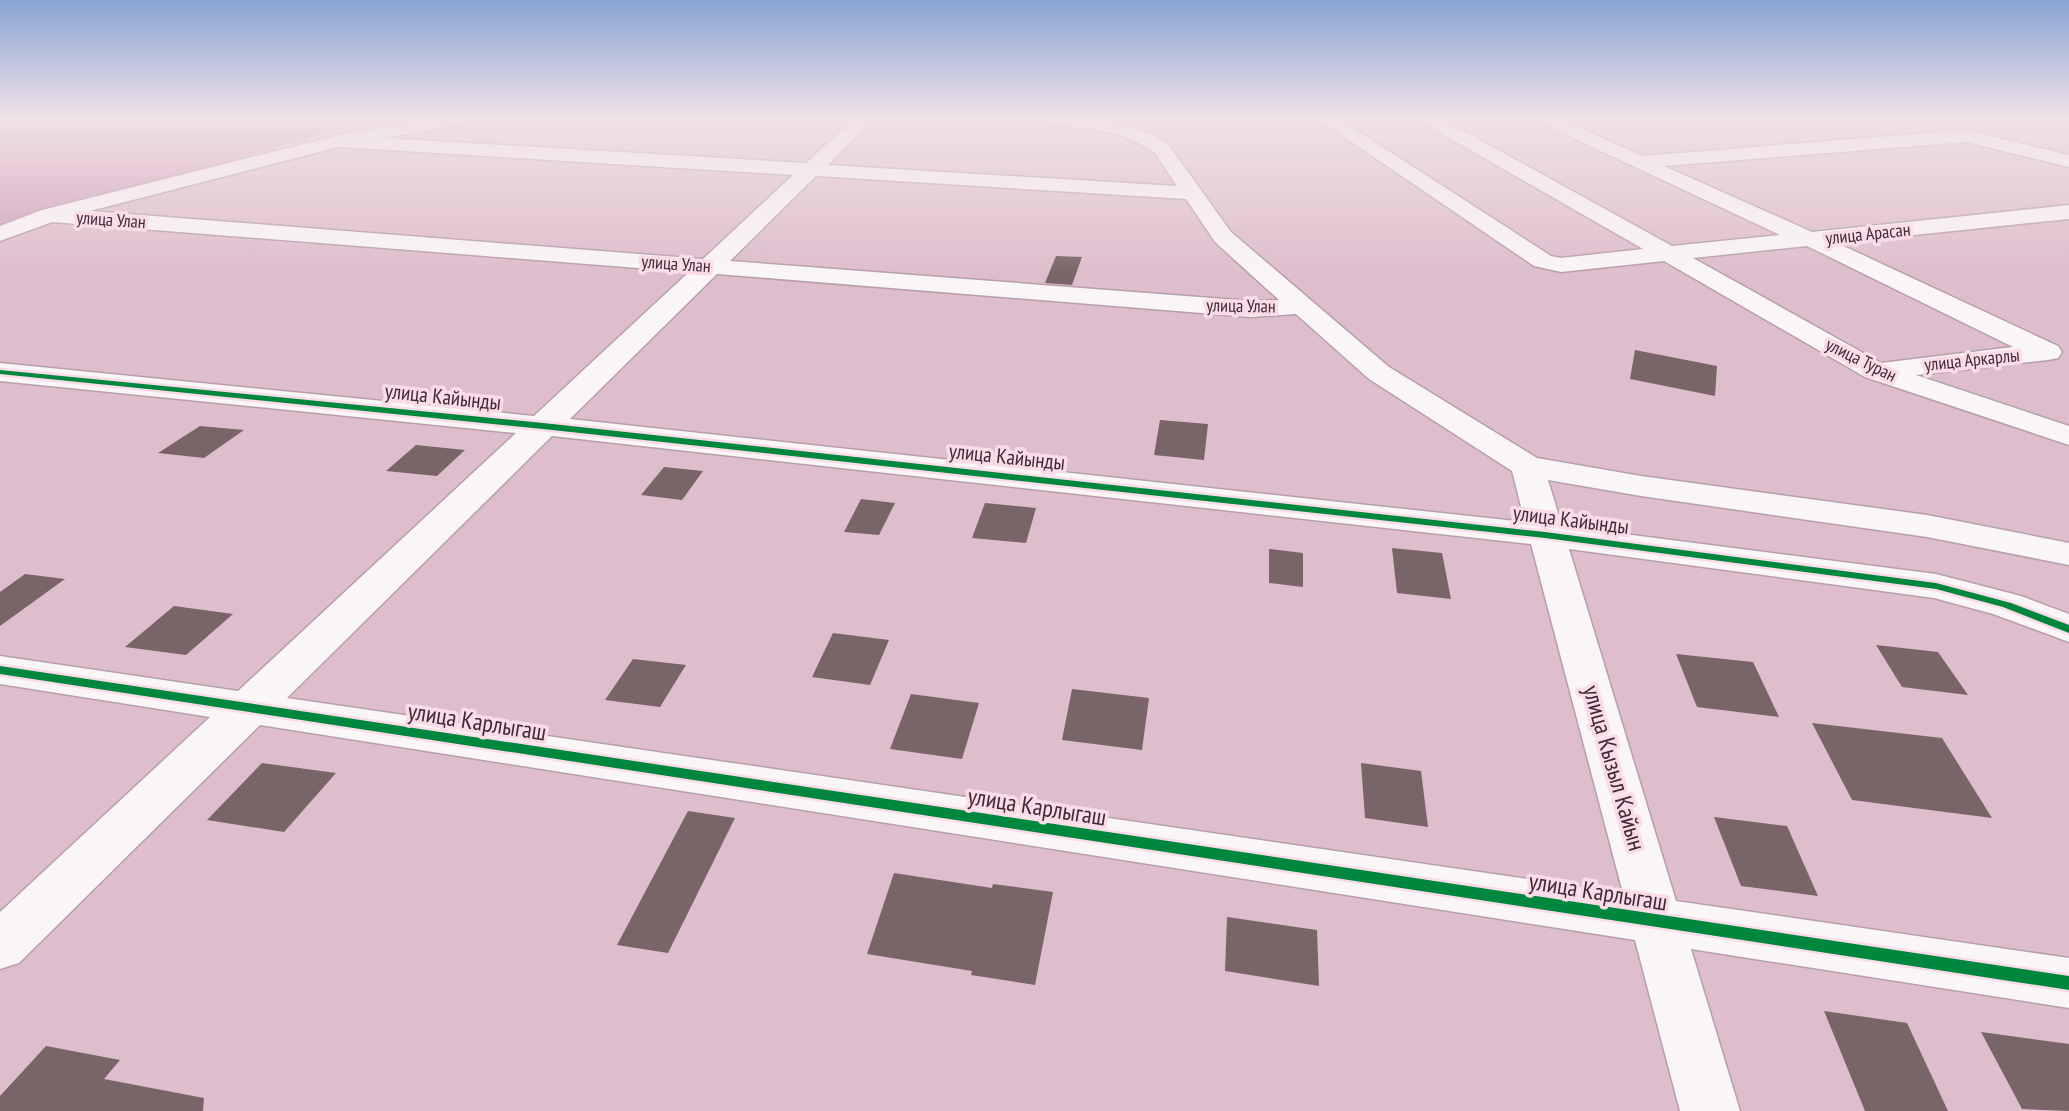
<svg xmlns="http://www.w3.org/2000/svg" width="2069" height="1111" font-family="'PT Sans Narrow',sans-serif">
<rect width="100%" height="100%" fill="#debecc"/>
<!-- green -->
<polygon fill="#d0a1b7" points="0,119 373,119 0,229"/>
<!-- building -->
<g fill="#796467">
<polygon points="1056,256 1082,257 1072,285 1045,283"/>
<polygon points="1635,350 1717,366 1715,396 1630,379"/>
<polygon points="1160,420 1208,424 1204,460 1154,455"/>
<polygon points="200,426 244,430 204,458 158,453"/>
<polygon points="416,445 465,450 437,476 386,471"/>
<polygon points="664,467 703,471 682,500 641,495"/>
<polygon points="861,499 895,503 879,535 844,532"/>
<polygon points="985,503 1036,508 1026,543 972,538"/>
<polygon points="1392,548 1442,553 1451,599 1397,593"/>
<polygon points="1269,549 1303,553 1303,587 1269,583"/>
<polygon points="25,574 65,579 0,626 0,592"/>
<polygon points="174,606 233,614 186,655 125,647"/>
<polygon points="833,633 889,640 870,685 812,677"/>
<polygon points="1876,645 1938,652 1968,695 1902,687"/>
<polygon points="1676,654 1753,662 1779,717 1697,707"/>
<polygon points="633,659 686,665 660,707 605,700"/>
<polygon points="1072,689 1149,698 1142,750 1062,740"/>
<polygon points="911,694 979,703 962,759 890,749"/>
<polygon points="1812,723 1942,738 1992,818 1852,800"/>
<polygon points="262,763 336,773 284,832 207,820"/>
<polygon points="1361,763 1421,771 1428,827 1365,818"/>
<polygon points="688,811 735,818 668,953 617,945"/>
<polygon points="1714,817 1787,826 1818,896 1741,886"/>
<polygon points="894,873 992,888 993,884 1053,892 1035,985 971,975 972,971 867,954"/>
<polygon points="1227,917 1317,930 1319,986 1225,971"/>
<polygon points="1824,1011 1907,1023 1948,1111 1865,1111"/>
<polygon points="1981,1032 2069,1044 2069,1111 2022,1109"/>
<polygon points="46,1046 120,1060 104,1079 204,1098 203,1111 0,1111 0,1096"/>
</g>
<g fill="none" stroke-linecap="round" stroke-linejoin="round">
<defs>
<g id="minor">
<path d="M431,119H470L461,124L386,138L806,163L854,119H873L828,165L1177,186L1154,152L1133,140L1109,132L1053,124L1044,119L1111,121L1147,132L1168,144L1231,232L1389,367L1537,458L1641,476L1927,515L2069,543V565L1927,537L1641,496L1548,480L1562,526L1936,574L2021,596L2069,614V642L1993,614L1934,598L1569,549L1676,901L2069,958V1008L1691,949L1740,1111H1680L1635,940L260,725L19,963L0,969V912L210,717L0,684V656L238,691L516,433L0,381V363L534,416L689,272L52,222L0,241V226L42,210L339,135ZM339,147L793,175L703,259L90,211ZM816,176L1186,199L1215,242L1279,300L1251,301L730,261ZM717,274L1251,317L1296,314L1369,379L1512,471L1525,522L570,419ZM552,436L1531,544L1623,893L287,698Z"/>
<path d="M1318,119H1339L1551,256L1561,258L1643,249L1423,123L1420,119H1442L1672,246L1780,235L1541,123L1538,119H1561L1642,156L1966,130L2069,155V167L1966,142L1664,166L1812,232L2069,205V219L1837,243L2058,346L2062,352L2058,358L2048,360L1916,375L2069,426V445L1865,377L1664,261L1561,272L1534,266ZM1807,246L2013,347L1881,363L1693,258Z"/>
</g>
</defs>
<!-- minor casing -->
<use href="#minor" stroke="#b79faa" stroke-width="3"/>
<!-- minor -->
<use href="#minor" fill="#faf5f7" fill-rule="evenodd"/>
<defs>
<g id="cycleway">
<polygon points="0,370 543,423 1545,532 1936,583 2011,603 2069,625 2069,633 2003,607 1936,589 1545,538 543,429 0,374"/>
<polygon points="0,666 2069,976 2069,990 0,674"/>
</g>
</defs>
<!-- cycleway casing -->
<use href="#cycleway" stroke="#fadce9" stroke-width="5"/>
<!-- cycleway -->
<use href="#cycleway" fill="#00873e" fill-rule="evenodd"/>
</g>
<!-- sky -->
<linearGradient id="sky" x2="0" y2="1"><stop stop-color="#88a3d3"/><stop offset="0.43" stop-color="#f0e2e8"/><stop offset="1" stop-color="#f0e2e8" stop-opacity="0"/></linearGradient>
<rect width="2069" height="274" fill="url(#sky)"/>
<g text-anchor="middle" stroke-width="7" stroke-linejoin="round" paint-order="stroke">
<!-- far-street labels -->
<g font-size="18" fill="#412a35" stroke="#fadce9">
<text transform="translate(111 220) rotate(4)" y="6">улица Улан</text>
<text transform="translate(1868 234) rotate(-6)" y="6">улица Арасан</text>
<text transform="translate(676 264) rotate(4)" y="6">улица Улан</text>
<text transform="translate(1241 306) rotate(1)" y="6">улица Улан</text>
<text transform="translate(1861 360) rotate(26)" y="6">улица Туран</text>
<text transform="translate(1972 360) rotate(-6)" y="6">улица Аркарлы</text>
</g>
<!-- street labels -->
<g font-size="21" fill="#412a35" stroke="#fadce9">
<text transform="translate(443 397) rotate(6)" y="7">улица Кайынды</text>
<text transform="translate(1007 457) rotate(6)" y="7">улица Кайынды</text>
<text transform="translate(1571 520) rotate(7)" y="7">улица Кайынды</text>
</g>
<!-- near-street labels -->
<g font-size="24" fill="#412a35" stroke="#fadce9">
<text transform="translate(477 722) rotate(9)" y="8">улица Карлыгаш</text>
<text transform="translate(1614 768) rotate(74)" y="8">улица Кызыл Кайын</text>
<text transform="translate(1037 807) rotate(9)" y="8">улица Карлыгаш</text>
<text transform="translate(1598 892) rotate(9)" y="8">улица Карлыгаш</text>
</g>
</g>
</svg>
